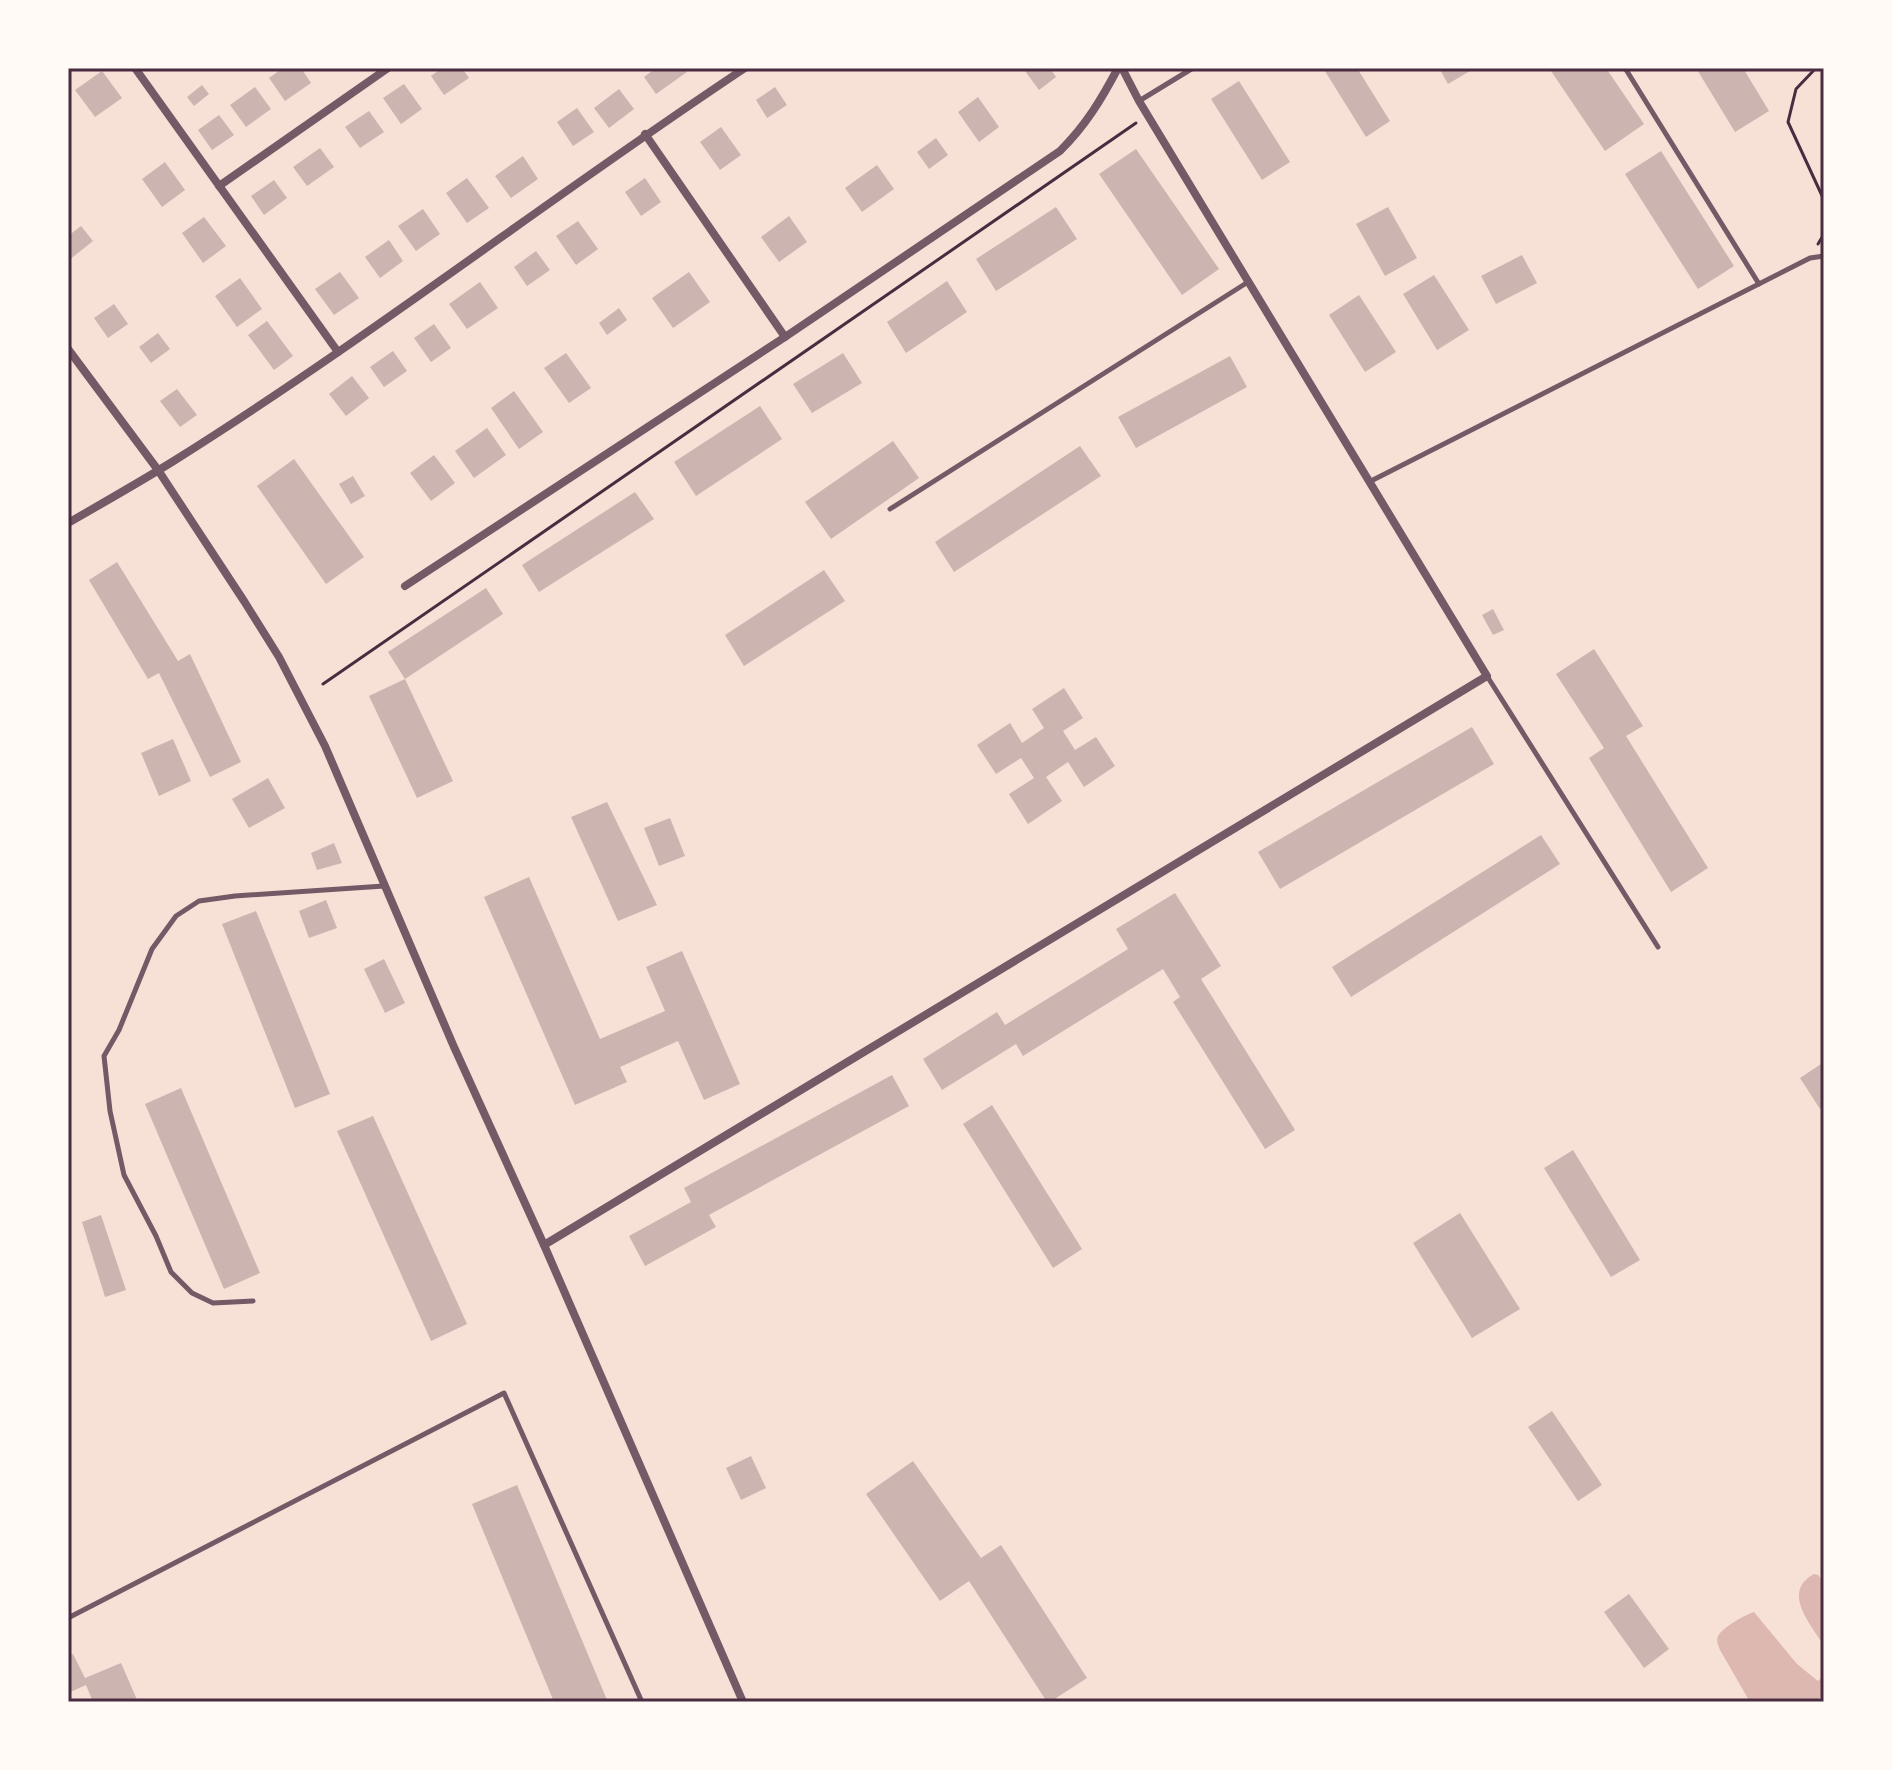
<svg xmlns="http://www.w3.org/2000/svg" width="1892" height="1770" font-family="'PT Sans',sans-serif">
<rect width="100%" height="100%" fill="#f7e1d7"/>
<!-- water -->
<g fill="#dcb8b0">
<path d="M1814,1574L1818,1575L1824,1583V1646C1811,1624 1781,1592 1814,1574Z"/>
<path d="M1754,1612L1797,1664L1818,1681L1824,1675V1693L1816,1702H1750L1720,1650C1718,1645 1716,1641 1718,1636C1723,1627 1745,1615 1754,1612Z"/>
</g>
<!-- building -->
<g fill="#ccb4b1">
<polygon points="283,68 301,68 311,83 285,101 269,78"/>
<polygon points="442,68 462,68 469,78 444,95 431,76"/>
<polygon points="656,68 684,68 687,72 656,94 644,77"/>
<polygon points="1029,68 1050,68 1056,77 1039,90 1025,71"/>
<polygon points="1323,68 1357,68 1390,121 1366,137"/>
<polygon points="1439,68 1475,68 1448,84"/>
<polygon points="1549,68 1606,68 1644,124 1605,151"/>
<polygon points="1696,68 1743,68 1769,111 1735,132"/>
<polygon points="102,71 122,98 95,117 75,90"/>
<polygon points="1239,81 1290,162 1262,180 1211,99"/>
<polygon points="404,84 422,109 401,124 383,98"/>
<polygon points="202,85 209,94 194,106 187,97"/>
<polygon points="255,87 271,109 246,127 230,105"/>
<polygon points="775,87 787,105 767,118 756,100"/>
<polygon points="619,89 634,109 609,128 594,108"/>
<polygon points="978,97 999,127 979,142 958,112"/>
<polygon points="577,108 594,132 573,146 557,122"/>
<polygon points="369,111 384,132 360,148 345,127"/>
<polygon points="219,115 234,135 212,150 198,130"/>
<polygon points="721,127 741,155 720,170 700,142"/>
<polygon points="936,138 948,155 929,169 917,152"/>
<polygon points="320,148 334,167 307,186 293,167"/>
<polygon points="1136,149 1219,269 1182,295 1099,174"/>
<polygon points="1661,151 1734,266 1698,289 1625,174"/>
<polygon points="523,156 538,179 511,198 495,176"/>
<polygon points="165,162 185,190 162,207 142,179"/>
<polygon points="877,165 894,189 862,212 845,188"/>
<polygon points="467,178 489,208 467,223 446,193"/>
<polygon points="645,178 661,202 641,216 625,192"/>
<polygon points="274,180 287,198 264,215 251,196"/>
<polygon points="1056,207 1077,239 996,291 976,259"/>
<polygon points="1388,207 1417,258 1385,276 1356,224"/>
<polygon points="423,209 440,234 416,251 398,226"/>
<polygon points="789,216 807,242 779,262 761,237"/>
<polygon points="204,217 226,246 203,263 182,233"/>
<polygon points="578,221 598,249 576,265 556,236"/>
<polygon points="81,226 93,241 68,261 68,236"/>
<polygon points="389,240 403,261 380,278 365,257"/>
<polygon points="536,251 550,270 527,286 514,267"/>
<polygon points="1522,255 1537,283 1496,304 1481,276"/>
<polygon points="340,272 359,298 334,315 315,289"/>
<polygon points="689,272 710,302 673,328 652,298"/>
<polygon points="1434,275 1469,330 1437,350 1403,294"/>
<polygon points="240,278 262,309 237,327 215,296"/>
<polygon points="947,281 967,312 906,353 887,322"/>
<polygon points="480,282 498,308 467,329 449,304"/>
<polygon points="1359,295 1396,352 1365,372 1329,315"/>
<polygon points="114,304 128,324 108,338 94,318"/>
<polygon points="619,308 627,320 607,335 599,323"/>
<polygon points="267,321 293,356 274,370 248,335"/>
<polygon points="434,324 451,348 431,362 414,338"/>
<polygon points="158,333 170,349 151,363 139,347"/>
<polygon points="393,351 407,371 384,387 370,367"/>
<polygon points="566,353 591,388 569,403 544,368"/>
<polygon points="843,353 862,383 812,413 793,384"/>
<polygon points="1230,356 1247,387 1136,448 1118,417"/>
<polygon points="352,376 369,398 346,416 329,394"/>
<polygon points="177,389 197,415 180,427 160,401"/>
<polygon points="514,391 543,432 519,449 491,408"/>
<polygon points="760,406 782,439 696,496 674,462"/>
<polygon points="487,428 506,455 474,478 455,451"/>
<polygon points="893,441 919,478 831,539 805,502"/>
<polygon points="1080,446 1101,476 954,572 935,542"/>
<polygon points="434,455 455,483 431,501 410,473"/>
<polygon points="294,459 364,557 326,584 257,486"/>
<polygon points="353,476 365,496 351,504 339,484"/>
<polygon points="635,492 654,519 539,592 522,565"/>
<polygon points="117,562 178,661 190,654 241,762 210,777 159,673 148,679 89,580"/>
<polygon points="824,570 845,601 744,666 725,635"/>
<polygon points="486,588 503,614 405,679 453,781 417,798 369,696 405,679 388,652"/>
<polygon points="1493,609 1504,630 1493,635 1482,615"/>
<polygon points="1594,649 1643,726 1626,736 1708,868 1671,892 1589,758 1604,748 1556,674"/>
<polygon points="1064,688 1083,718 1063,731 1075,750 1096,737 1115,766 1084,787 1068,762 1046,777 1062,801 1028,824 1009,794 1034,778 1021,758 996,774 977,745 1010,723 1022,743 1044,728 1032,709"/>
<polygon points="1472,727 1494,764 1280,889 1258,852"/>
<polygon points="173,739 191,781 159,796 141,753"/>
<polygon points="268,778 285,808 249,828 232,799"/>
<polygon points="607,802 657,905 618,921 571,817"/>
<polygon points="670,818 685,856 659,866 644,828"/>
<polygon points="1541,835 1560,864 1351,997 1332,967"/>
<polygon points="334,843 342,863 317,870 311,853"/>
<polygon points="529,877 600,1039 665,1011 646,967 682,951 740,1084 704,1100 678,1041 620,1067 627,1082 575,1105 484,897"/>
<polygon points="1175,893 1221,966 1201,979 1295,1130 1265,1149 1173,1002 1180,997 1163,969 1023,1056 1016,1044 942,1090 923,1059 997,1012 1005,1025 1128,949 1116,929"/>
<polygon points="326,900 337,928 309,938 299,911"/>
<polygon points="256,911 330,1094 295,1108 222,924"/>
<polygon points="384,959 405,1003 385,1013 364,969"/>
<polygon points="1824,1062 1824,1106 1820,1109 1800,1078"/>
<polygon points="892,1075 909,1106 709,1215 716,1227 645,1266 629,1236 691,1202 684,1188"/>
<polygon points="181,1088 260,1273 224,1289 145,1104"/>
<polygon points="992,1105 1082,1249 1053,1268 963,1124"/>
<polygon points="373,1116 467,1324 431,1341 337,1131"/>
<polygon points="1573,1150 1640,1260 1611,1277 1544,1168"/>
<polygon points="1460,1213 1520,1309 1472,1338 1413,1243"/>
<polygon points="101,1215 126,1290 105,1297 82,1222"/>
<polygon points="1552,1411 1602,1485 1578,1501 1528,1427"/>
<polygon points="751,1456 766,1488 741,1500 726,1468"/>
<polygon points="913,1461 981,1558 1001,1545 1087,1678 1050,1702 1047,1702 969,1581 940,1601 866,1494"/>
<polygon points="517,1485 607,1700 602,1702 554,1702 472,1504"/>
<polygon points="1629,1594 1669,1649 1644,1668 1604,1612"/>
<polygon points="73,1654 85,1678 121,1663 138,1702 93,1702 86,1685 68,1693 68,1656"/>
</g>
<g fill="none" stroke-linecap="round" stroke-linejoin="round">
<!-- path -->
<g stroke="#4a2c40" stroke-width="3">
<polyline points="1816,68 1796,89 1788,122 1824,200"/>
<polyline points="1818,244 1824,234"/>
<polyline points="323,684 1136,123"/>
</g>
<!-- service -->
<g stroke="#755966" stroke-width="5">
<polyline points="1625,68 1759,284"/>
<polyline points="1139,101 1193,68"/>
<polyline points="1369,482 1810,258 1824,256"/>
<polyline points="890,509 1248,282"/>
<polyline points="1487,676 1658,947"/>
<polyline points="253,1301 213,1303 192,1293 171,1272 156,1236 124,1175 110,1111 104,1056 119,1030 152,949 176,916 199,901 235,896 384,886"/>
<polyline points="68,1618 504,1393 642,1702"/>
</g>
<!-- minor -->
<g stroke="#755966" stroke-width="8">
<polyline points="135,68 338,352"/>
<polyline points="645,134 785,337"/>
<polyline points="219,186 388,68"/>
<polyline points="68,349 158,470 244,601 279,657 325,746 454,1047 544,1245 743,1702"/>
<path d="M68,523C103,503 138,483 172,462C368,339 552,196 745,68"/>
<path d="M405,586L785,337L1060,151C1086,125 1101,100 1118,68"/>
<polyline points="544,1245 1487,676 1139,101 1122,68"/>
</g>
</g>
<!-- border -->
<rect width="1892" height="1770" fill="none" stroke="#fffaf5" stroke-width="140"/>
<rect x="70" y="70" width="1752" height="1630" fill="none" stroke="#4a2c40" stroke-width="3"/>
</svg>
